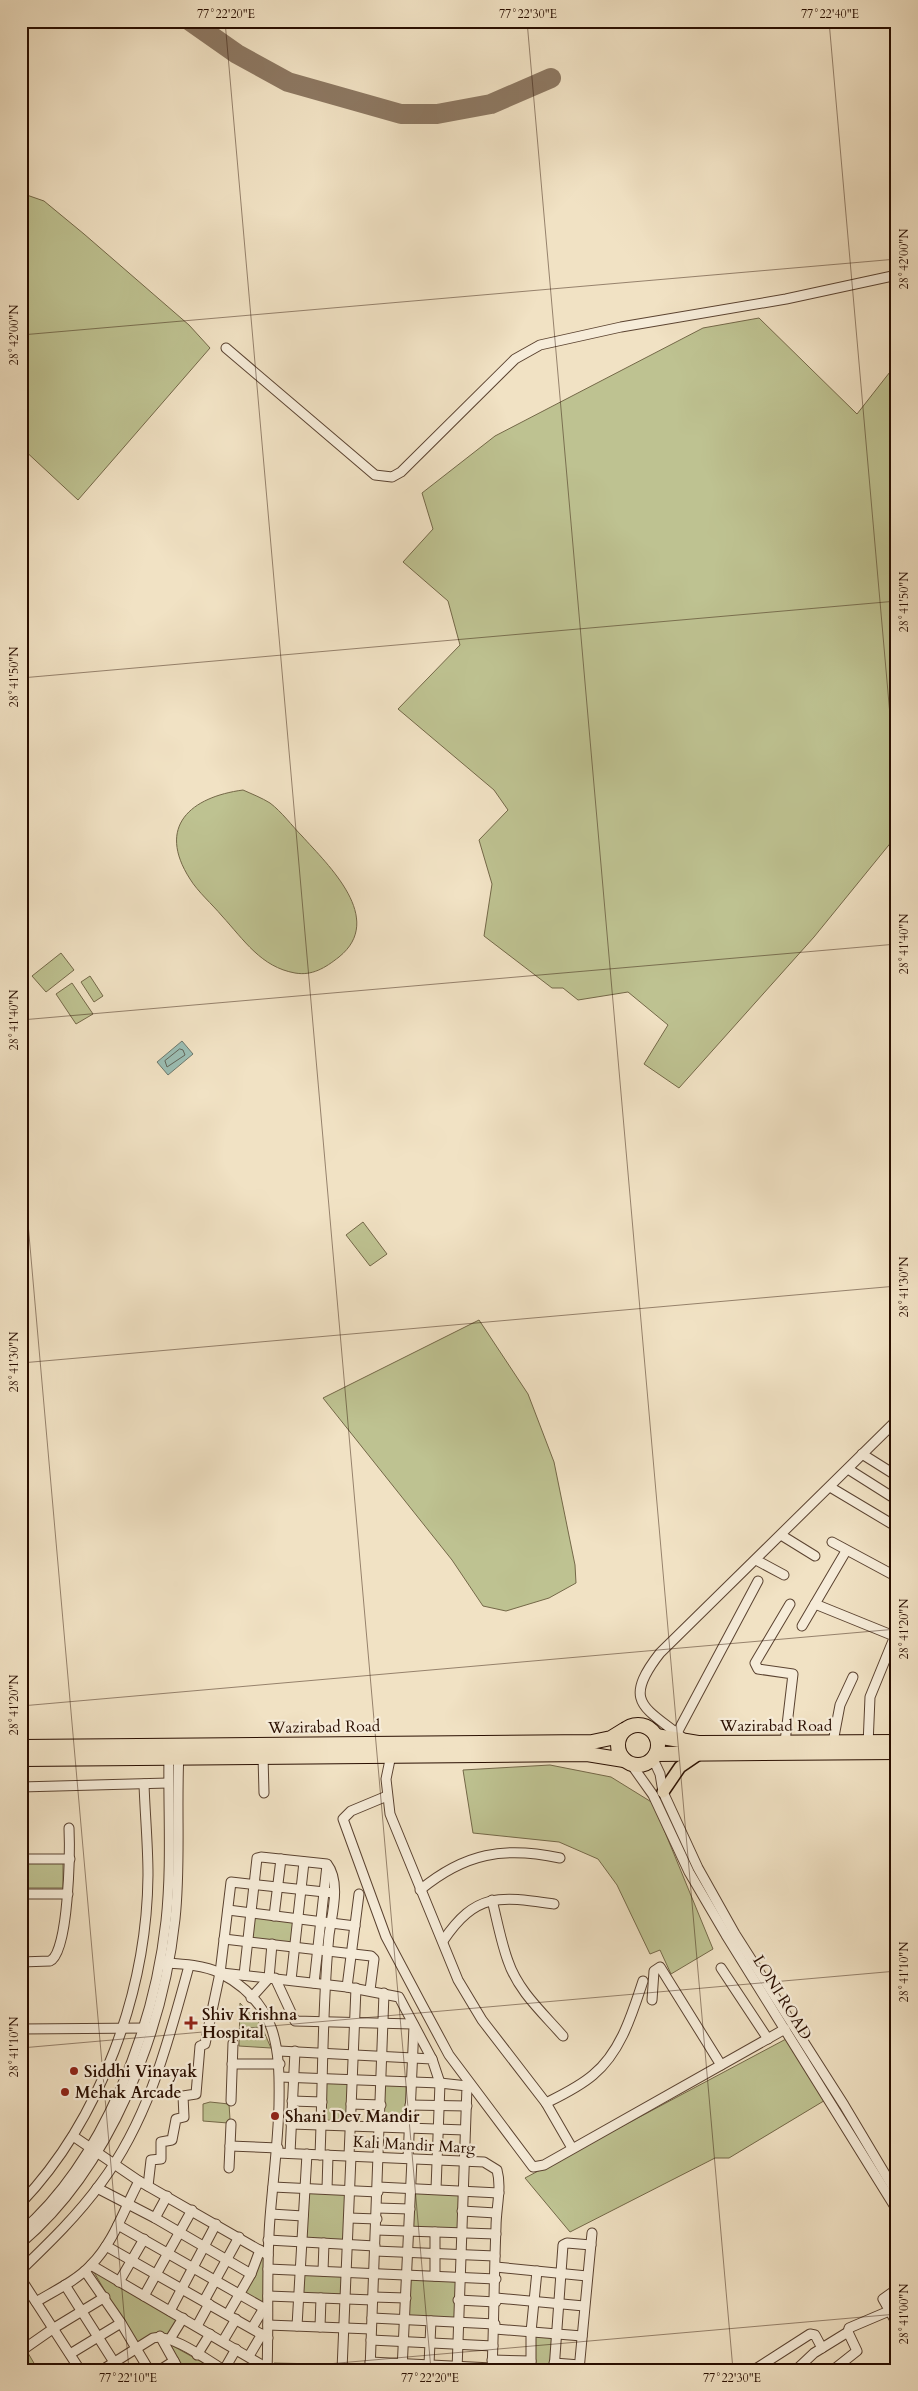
<svg xmlns="http://www.w3.org/2000/svg" width="918" height="2391" font-family="Cardo,serif">
<rect width="100%" height="100%" fill="#f1e2c4"/>
<filter id="stains"><feTurbulence type="fractalNoise" baseFrequency=".004" numOctaves="4"/><feColorMatrix values="0 0 0 0 .2 0 0 0 0 .09 0 0 0 0 .02 0 0 0 .5 -.17"/></filter>
<radialGradient id="worn" r=".72"><stop offset=".6" stop-color="#630" stop-opacity="0"/><stop offset="1" stop-color="#630" stop-opacity=".3"/></radialGradient>
<!-- green -->
<g fill="#bec291" stroke="#746848">
<polygon points="21,193 44,201 84,234 189,325 210,348 78,500 21,447"/>
<polygon points="759,318 857,414 897,363 897,835 814,937 679,1088 644,1064 668,1025 628,992 578,1000 563,988 552,988 484,936 492,884 479,840 508,810 494,790 398,709 460,645 448,601 403,562 433,529 422,493 495,436 703,328"/>
<path d="M243,790C252,794 262,798 270,803C282,812 292,826 302,836C328,865 386,919 339,957C325,968 312,976 295,973C261,967 244,940 222,916C212,904 198,892 190,879C156,826 191,797 243,790Z"/>
<polygon points="61,953 74,970 46,992 32,976"/>
<polygon points="90,976 103,996 94,1002 81,982"/>
<polygon points="72,983 93,1014 76,1024 56,994"/>
<polygon points="363,1222 387,1254 370,1266 346,1235"/>
<polygon points="479,1320 528,1394 554,1462 575,1565 576,1583 549,1598 506,1611 483,1606 452,1560 323,1398"/>
<polygon points="550,1765 611,1777 653,1803 713,1949 671,1974 660,1950 650,1954 617,1885 598,1859 559,1842 473,1833 463,1770"/>
<rect x="21" y="1863" width="42" height="25"/>
<polygon points="252,1915 296,1920 293,1943 250,1938"/>
<polygon points="240,2003 261,2025 271,2048 239,2046"/>
<polygon points="786,2039 827,2099 729,2158 715,2158 570,2232 525,2178"/>
<polygon points="325,2081 349,2082 347,2125 323,2124"/>
<polygon points="384,2084 408,2084 406,2127 383,2126"/>
<polygon points="210,2102 229,2104 230,2119 228,2123 203,2121 203,2104"/>
<polygon points="413,2190 462,2193 461,2231 411,2228"/>
<polygon points="307,2191 347,2192 345,2242 303,2241"/>
<polygon points="260,2254 267,2257 263,2302 242,2293"/>
<polygon points="92,2269 180,2319 169,2336 137,2345"/>
<polygon points="301,2271 343,2274 341,2298 300,2295"/>
<polygon points="409,2279 458,2282 457,2320 407,2317"/>
<polygon points="534,2335 555,2336 552,2370 534,2370"/>
<polygon points="164,2341 216,2370 180,2370"/>
<polygon points="28,2353 38,2370 21,2370 21,2358"/>
<polygon points="274,2363 367,2365 366,2370 274,2370"/>
</g>
<!-- water -->
<polygon fill="#9bbeb4" stroke="#6d786c" points="182,1041 193,1054 168,1075 157,1062"/>
<g fill="none" stroke-linecap="round" stroke-linejoin="round">
<!-- shore -->
<polygon stroke="#62665a" stroke-width="1" points="180,1049 183,1050 185,1055 167,1067 165,1061"/>
<!-- taxiway -->
<polyline stroke="#8d7862" stroke-width="20" points="190,21 237,54 288,82 401,114 437,114 491,104 551,78"/>
<defs>
<g id="minor">
<polyline points="226,348 375,475 392,477 401,472 515,359 540,345 621,327 786,299 897,275"/>
<polyline points="862,1454 897,1476"/>
<polyline points="848,1469 897,1500"/>
<polyline points="830,1487 897,1527"/>
<polyline points="781,1535 815,1556"/>
<polyline points="832,1542 897,1577"/>
<polyline points="756,1560 784,1575"/>
<polyline points="815,1604 894,1636"/>
<polyline points="802,1626 846,1551"/>
<polyline points="677,1733 758,1581"/>
<path d="M684,1739C645,1707 621,1703 660,1653L897,1420"/>
<polyline points="785,1742 793,1674 758,1669 755,1663 790,1604"/>
<polyline points="833,1742 840,1705 853,1677"/>
<polyline points="868,1745 870,1697 897,1631"/>
<polyline points="391,1755 386,1779 390,1814 458,1980 482,2020 546,2103 572,2148"/>
<polyline points="263,1756 264,1793"/>
<polyline points="653,1759 660,1774 663,1792 698,1868 735,1934 844,2105 897,2194"/>
<polyline points="631,1764 653,1795 689,1872 726,1935 897,2210"/>
<polyline points="21,1787 168,1783"/>
<polyline points="387,1796 351,1811 343,1819 386,1937 421,2003 449,2055 533,2167 544,2165 785,2029"/>
<polyline points="21,1859 70,1859"/>
<path d="M420,1890C465,1853 504,1846 560,1858"/>
<polyline points="21,1894 68,1894"/>
<path d="M492,1900C497,1920 501,1942 508,1961C518,1991 543,2013 563,2036"/>
<polyline points="228,1910 355,1926"/>
<polyline points="274,1916 281,1859"/>
<polyline points="224,1939 371,1956 374,1959 370,1990"/>
<path d="M443,1941C476,1892 500,1896 554,1904"/>
<path d="M21,1962L50,1961C69,1953 70,1850 69,1828"/>
<path d="M164,1963C182,1964 204,1965 220,1973C278,2003 280,2048 279,2105C278,2143 273,2180 270,2218C266,2269 269,2319 267,2370"/>
<polyline points="721,1968 768,2039"/>
<polyline points="222,1973 347,1987 399,1997 432,2059"/>
<path d="M244,1975L257,1858L261,1857L327,1864C341,1882 332,1914 329,1935C322,2007 323,2081 320,2155"/>
<polyline points="275,1978 295,2021 413,2024"/>
<polyline points="291,1980 304,1862"/>
<polyline points="314,1983 327,1865"/>
<polyline points="347,1987 359,1894"/>
<polyline points="251,1998 269,1978 272,1944"/>
<polyline points="652,2000 654,1971 660,1967 721,2065"/>
<polyline points="21,2029 148,2028"/>
<polyline points="279,2051 432,2059 440,2083 436,2189"/>
<polyline points="232,2064 280,2064"/>
<polyline points="280,2077 440,2083 467,2086 457,2370"/>
<polyline points="231,2101 233,2043"/>
<polyline points="292,2101 322,2102"/>
<path d="M546,2103C562,2095 579,2087 593,2075C621,2052 632,2014 643,1981"/>
<polyline points="351,2104 381,2105"/>
<polyline points="410,2105 467,2106"/>
<polyline points="291,2124 465,2130"/>
<polyline points="73,2136 139,2181 268,2255"/>
<polyline points="230,2146 278,2148"/>
<path d="M277,2153L484,2162L497,2170C502,2188 496,2208 496,2227C494,2275 494,2322 492,2370"/>
<polyline points="290,2153 295,2051"/>
<polyline points="349,2156 356,1988"/>
<polyline points="408,2158 414,2026"/>
<polyline points="229,2168 231,2124"/>
<polyline points="148,2186 151,2160 161,2159 161,2142 172,2140 176,2119 184,2117 183,2096 196,2094 200,2046 205,2044 220,1973 231,1882 334,1893"/>
<polyline points="273,2187 378,2192"/>
<polyline points="378,2187 499,2193"/>
<polyline points="97,2188 155,2218 251,2274"/>
<polyline points="327,2189 328,2155"/>
<path d="M21,2203C101,2119 147,1991 148,1875C148,1845 145,1814 144,1784"/>
<polyline points="377,2208 410,2209"/>
<polyline points="462,2211 496,2213"/>
<polyline points="271,2214 303,2216"/>
<polyline points="155,2218 167,2196"/>
<polyline points="349,2218 377,2219"/>
<polyline points="118,2225 267,2310"/>
<polyline points="376,2230 496,2234"/>
<path d="M21,2232C104,2160 154,2029 166,1921C172,1866 168,1809 169,1754"/>
<polyline points="268,2240 375,2246"/>
<path d="M21,2243C110,2168 163,2032 175,1919C181,1864 176,1808 179,1753"/>
<polyline points="106,2246 268,2338"/>
<polyline points="375,2251 495,2256"/>
<polyline points="91,2265 267,2368"/>
<polyline points="496,2267 587,2276"/>
<polyline points="268,2269 496,2279"/>
<path d="M21,2270C49,2243 78,2215 101,2183C149,2119 168,2042 189,1966"/>
<polyline points="85,2271 121,2323 149,2370"/>
<polyline points="323,2271 324,2243"/>
<polyline points="435,2276 435,2232"/>
<polyline points="21,2279 80,2370"/>
<polyline points="119,2282 144,2239"/>
<polyline points="65,2285 119,2370"/>
<polyline points="144,2296 192,2210"/>
<polyline points="268,2296 373,2300"/>
<polyline points="373,2297 406,2298"/>
<polyline points="496,2298 584,2306"/>
<polyline points="458,2300 496,2302"/>
<polyline points="204,2301 239,2237"/>
<path d="M36,2302C54,2291 76,2281 91,2265C114,2242 124,2209 139,2181"/>
<polyline points="170,2311 216,2224"/>
<polyline points="228,2314 251,2274 260,2250"/>
<polyline points="372,2318 495,2324"/>
<polyline points="896,2322 883,2299 897,2289"/>
<polyline points="268,2325 371,2329"/>
<polyline points="197,2326 209,2304"/>
<polyline points="297,2326 307,2154"/>
<polyline points="320,2327 321,2298"/>
<polyline points="252,2328 264,2308"/>
<polyline points="495,2329 582,2336"/>
<polyline points="160,2336 179,2370"/>
<polyline points="170,2339 183,2318"/>
<polyline points="371,2340 493,2346"/>
<polyline points="223,2341 236,2319"/>
<polyline points="21,2351 54,2328 105,2297"/>
<polyline points="70,2354 121,2323"/>
<polyline points="197,2355 210,2334"/>
<polyline points="249,2356 262,2334"/>
<polyline points="492,2360 531,2361"/>
<polyline points="370,2362 492,2368"/>
<polyline points="554,2363 580,2365"/>
<polyline points="429,2364 431,2321"/>
<polyline points="797,2369 814,2353 848,2332"/>
<path d="M102,2370L153,2338C171,2333 207,2360 224,2370"/>
<polyline points="160,2370 174,2361"/>
<polyline points="224,2370 236,2349"/>
<polyline points="342,2370 351,2156"/>
<polyline points="370,2370 384,1993"/>
<polyline points="402,2370 412,2159"/>
<polyline points="531,2370 531,2332 537,2271"/>
<polyline points="554,2370 563,2245 567,2243 591,2245"/>
<polyline points="579,2370 592,2233"/>
<polyline points="754,2370 810,2334 815,2335 822,2348"/>
<polyline points="833,2370 857,2351 848,2332 849,2328 889,2311"/>
</g>
<polyline id="major" points="663,1792 680,1767 699,1754"/>
<g id="highway">
<circle cx="638" cy="1745" r="20"/>
<polyline points="656,1736 698,1743 897,1742"/>
<polyline points="21,1747 592,1742 611,1738 624,1730"/>
<polyline points="656,1754 897,1752"/>
<polyline points="21,1759 587,1754 624,1760"/>
</g>
</defs>
<!-- minor casing -->
<use href="#minor" stroke="#5b4331" stroke-width="11"/>
<!-- major casing -->
<use href="#major" stroke="#290e00" stroke-width="14"/>
<!-- highway casing -->
<use href="#highway" stroke="#290e00" stroke-width="16"/>
<!-- minor -->
<use href="#minor" stroke="#f6ecd9" stroke-width="9"/>
<!-- major -->
<use href="#major" stroke="#f1e2c4" stroke-width="11"/>
<!-- highway -->
<use href="#highway" stroke="#f1e2c4" stroke-width="14"/>
</g>
<!-- ticks -->
<path fill="none" stroke="#290e00" stroke-width="1" stroke-opacity="0.45" d="M225,21L431,2370M527,21L733,2370M829,21L897,795M21,335L897,259M21,678L897,601M21,1020L897,944M21,1144L129,2370M21,1363L897,1286M21,1706L897,1629M21,2048L897,1971M259,2370L897,2314"/>
<!-- markers -->
<g fill="#8f2418" stroke="#f6ecd9" stroke-width="2">
<path d="M188.5 2015.5h5v5h5v5h-5v5h-5v-5h-5v-5h5z"/>
<circle cx="74" cy="2071" r="5"/>
<circle cx="65" cy="2092" r="5"/>
<circle cx="275" cy="2116" r="5"/>
</g>
<g text-anchor="middle" stroke-width="4.5" stroke-linejoin="round" paint-order="stroke">
<!-- street labels -->
<g font-size="16" fill="#290e00" stroke="#f6ecd9">
<text x="776" y="1731">Wazirabad Road</text>
<text transform="translate(324 1726) rotate(-1)" y="6">Wazirabad Road</text>
<text transform="translate(783 1997) rotate(58)" y="6">LONI ROAD</text>
<text transform="translate(414 2144) rotate(3)" y="6">Kali Mandir Marg</text>
</g>
<!-- poi labels -->
<g font-size="16" font-weight="bold" fill="#290e00" stroke="#f6ecd9" text-anchor="start">
<text x="202" y="2020">Shiv Krishna<tspan x="202" dy="18">Hospital</tspan></text>
<text x="84" y="2077">Siddhi Vinayak</text>
<text x="75" y="2098">Mehak Arcade</text>
<text x="285" y="2122">Shani Dev Mandir</text>
</g>
</g>
<!-- margin -->
<rect width="918" height="2391" fill="none" stroke="#f1e2c4" stroke-width="55"/>
<rect x="28" y="28" width="862" height="2336" fill="none" stroke="#290e00" stroke-width="2"/>
<g font-size="12" text-anchor="middle" fill="#290e00">
<text x="226" y="18">77°22'20"E</text>
<text x="528" y="18">77°22'30"E</text>
<text x="830" y="18">77°22'40"E</text>
<text transform="translate(904 259) rotate(-90)" y="4">28°42'00"N</text>
<text transform="translate(14 335) rotate(-90)" y="4">28°42'00"N</text>
<text transform="translate(904 602) rotate(-90)" y="4">28°41'50"N</text>
<text transform="translate(14 677) rotate(-90)" y="4">28°41'50"N</text>
<text transform="translate(904 944) rotate(-90)" y="4">28°41'40"N</text>
<text transform="translate(14 1020) rotate(-90)" y="4">28°41'40"N</text>
<text transform="translate(904 1287) rotate(-90)" y="4">28°41'30"N</text>
<text transform="translate(14 1362) rotate(-90)" y="4">28°41'30"N</text>
<text transform="translate(904 1629) rotate(-90)" y="4">28°41'20"N</text>
<text transform="translate(14 1705) rotate(-90)" y="4">28°41'20"N</text>
<text transform="translate(904 1972) rotate(-90)" y="4">28°41'10"N</text>
<text transform="translate(14 2047) rotate(-90)" y="4">28°41'10"N</text>
<text transform="translate(904 2314) rotate(-90)" y="4">28°41'00"N</text>
<text x="128" y="2382">77°22'10"E</text>
<text x="430" y="2382">77°22'20"E</text>
<text x="732" y="2382">77°22'30"E</text>
</g>
<rect width="100%" height="100%" filter="url(#stains)"/>
<rect width="100%" height="100%" fill="url(#worn)"/>
</svg>
